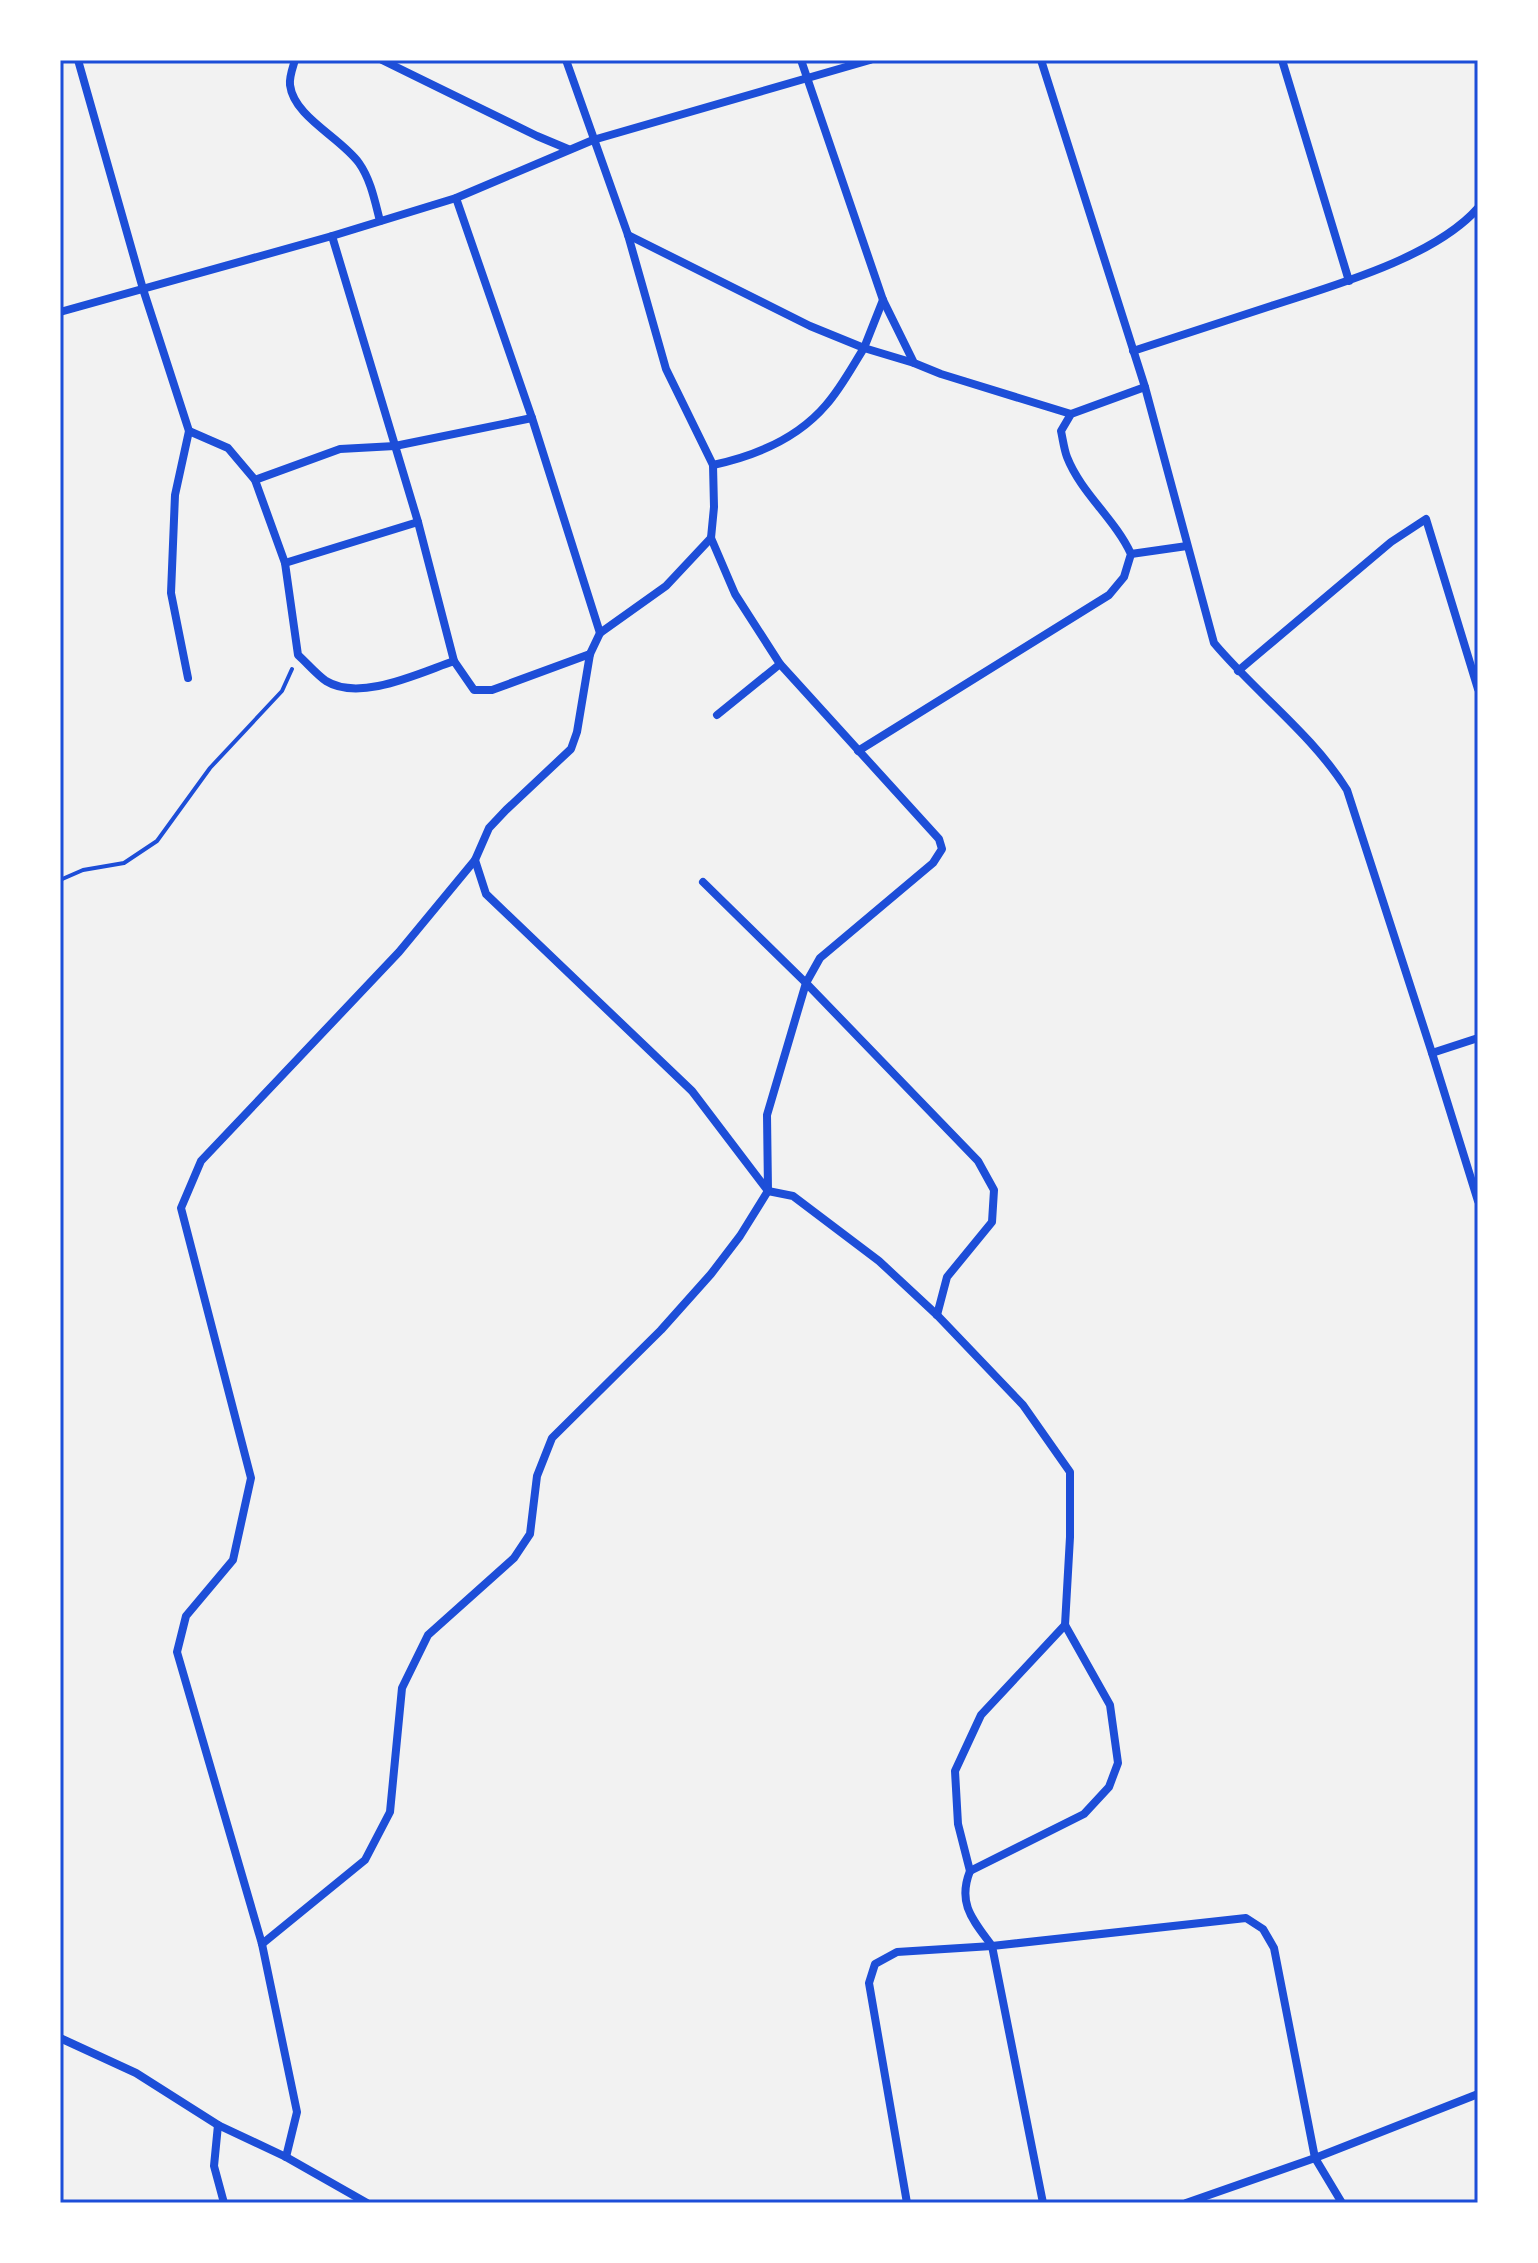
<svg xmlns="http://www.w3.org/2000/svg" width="1538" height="2263" font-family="Commissioner,sans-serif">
<rect width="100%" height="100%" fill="#f2f2f2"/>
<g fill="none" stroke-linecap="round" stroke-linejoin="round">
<!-- path -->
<polyline stroke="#1d4ed8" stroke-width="4" points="60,880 83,870 124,863 157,841 210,768 282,691 292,669"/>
<!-- minor -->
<g stroke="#1d4ed8" stroke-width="8">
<path d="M78,60L143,289L189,431L228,448L255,480L285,563L298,655C307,663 316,674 326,681C360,702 419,673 454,661L474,690H492L590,654"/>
<path d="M295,60C293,67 289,77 290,85C294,117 340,137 359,163C371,180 375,202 380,221"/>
<polyline points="382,60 537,136 568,149"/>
<polyline points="566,60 628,235 666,369 713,465 714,507 711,538 666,586 600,633"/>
<polyline points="801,60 883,300 914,363 941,374 1071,414"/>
<path d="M1041,60L1145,387L1214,643C1256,693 1312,734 1347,790L1432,1053L1478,1201"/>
<polyline points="1282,60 1349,281"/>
<path d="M456,198L532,418L600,633L590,654L577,732L571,749L506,810L489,828L475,860L486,894L692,1091L768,1191L793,1196L879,1261L937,1315L1023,1405L1070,1472V1537L1065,1625L1110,1705L1118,1763L1109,1787L1084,1814L970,1871C957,1904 973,1920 992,1946L1043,2203"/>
<polyline points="628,235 810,326 864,348 883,300"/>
<polyline points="332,236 418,522 454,661"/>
<polyline points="60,312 332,236 456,198 593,140 870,60"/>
<path d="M1133,351C1180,336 1227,320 1274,305C1336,285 1435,257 1478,208"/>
<path d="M713,465C755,456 797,439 826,405C841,388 852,367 864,348L914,363"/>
<polyline points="255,480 340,449 395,446 532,418"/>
<polyline points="1131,554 1187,546"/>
<polyline points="285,563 418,522"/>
<polyline points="1238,671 1391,542 1426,519 1478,689"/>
<polyline points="188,678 171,593 175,495 189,431"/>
<polyline points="717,715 780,664"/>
<path d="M858,751L1109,595L1124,577L1131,554C1115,519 1081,493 1067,457C1064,449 1063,440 1061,431L1071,414L1145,387"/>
<polyline points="703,882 806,983 978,1161 994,1190 992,1222 947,1277 937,1315"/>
<polyline points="1432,1053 1478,1038"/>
<polyline points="970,1871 958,1824 955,1771 981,1715 1065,1625"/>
<polyline points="262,1944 365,1860 390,1812 402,1688 428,1635 514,1558 530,1534 537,1476 552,1438 661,1330 711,1274 740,1236 768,1191 767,1115 806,983 820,958 933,863 942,849 939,839 780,664 735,594 711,538"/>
<polyline points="60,2038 136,2073 218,2125 286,2157 367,2203"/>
<polyline points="218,2125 214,2166 224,2203"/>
<polyline points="286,2157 297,2112 262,1944 177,1652 186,1616 233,1560 251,1478 181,1208 201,1161 399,952 475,860"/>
<polyline points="907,2203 869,1983 875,1964 897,1952 992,1946 1246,1918 1263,1929 1274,1948 1315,2158 1342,2203"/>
<polyline points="1186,2203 1315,2158 1478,2094"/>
</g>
</g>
<!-- border -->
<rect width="1538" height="2263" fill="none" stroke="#ffffff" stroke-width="124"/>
<rect x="62" y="62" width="1414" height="2139" fill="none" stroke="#1d4ed8" stroke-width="3"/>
</svg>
